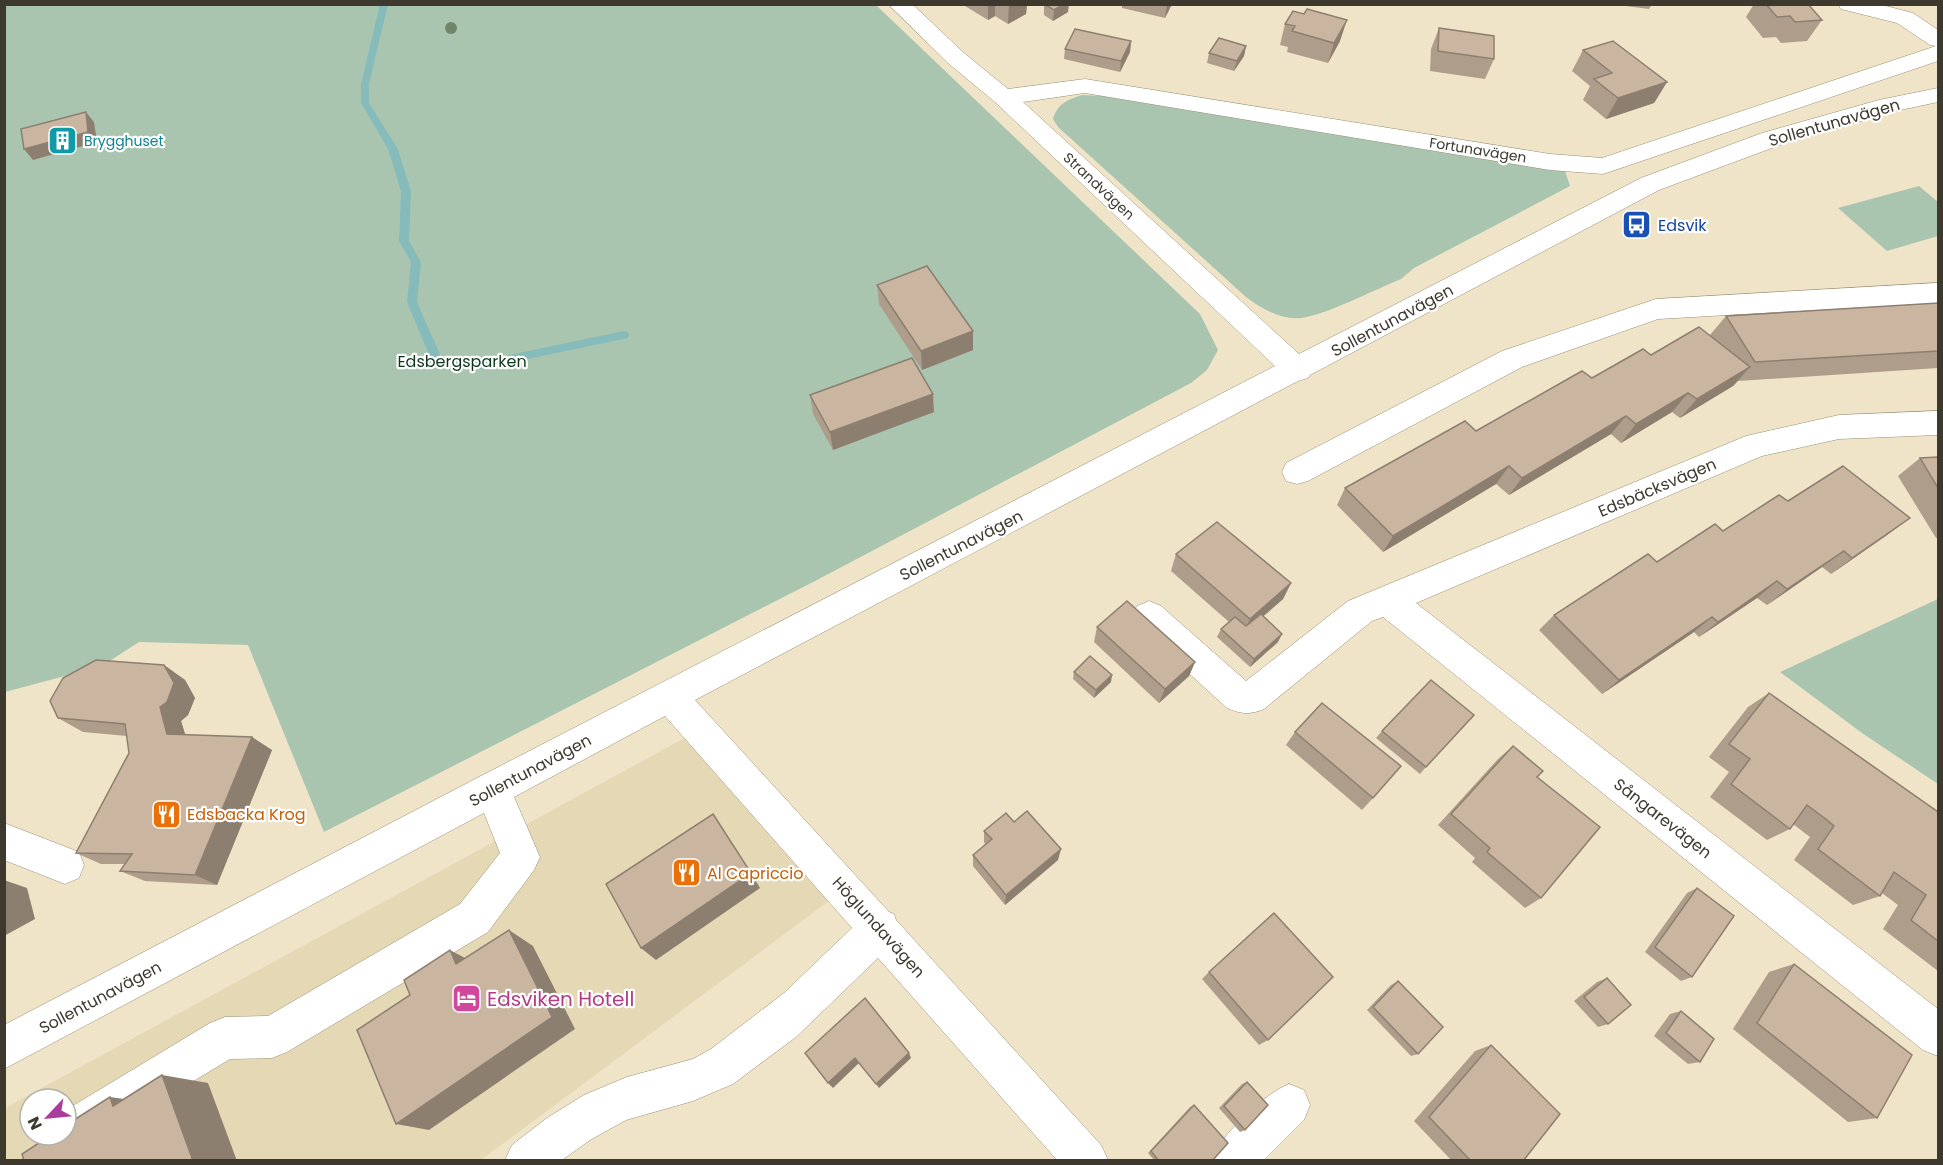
<svg xmlns="http://www.w3.org/2000/svg" width="1943" height="1165" font-family="Poppins,sans-serif">
<rect width="100%" height="100%" fill="#efe4c8"/>
<!-- built -->
<path fill="#e5d8b5" fill-rule="evenodd" d="M692,734L833,898L481,1160H5V1108ZM30,1099H66V1135H30Z"/>
<!-- green -->
<g fill="#aac5af">
<polygon points="5,5 876,5 1200,314 1218,350 1207,370 1191,383 815,581 324,832 248,645 139,642 102,666 5,692"/>
<path d="M1082,95L1102,96L1565,171L1570,186L1414,268L1401,279C1376,289 1326,315 1301,318C1281,320 1262,309 1246,297L1058,127L1053,119C1058,103 1067,100 1082,95Z"/>
<polygon points="1919,186 1938,202 1938,236 1887,251 1838,208"/>
<polygon points="1938,599 1938,784 1862,733 1780,672"/>
</g>
<g fill="none" stroke-linecap="round" stroke-linejoin="round">
<!-- stream -->
<polygon fill="#86bbbb" fill-rule="evenodd" points="380,4 388,4 369,84 369,103 398,149 411,191 409,241 421,262 417,302 441,357 481,361 624,331 628,332 629,335 628,338 481,369 433,364 407,302 411,262 399,241 401,191 388,149 361,103 361,84"/>
<defs>
<g id="minor">
<polygon points="888,4 912,4 964,53 1008,89 1085,79 1550,154 1602,158 1936,46 1930,45 1897,23 1841,9 1838,4 1878,4 1913,13 1938,30 1938,61 1603,174 1550,170 1085,93 1023,102 1299,354 1641,178 1762,133 1879,100 1938,88 1938,102 1891,112 1780,145 1659,190 1310,375 1308,378 1298,381 695,700 889,912 894,914 896,920 1101,1145 1108,1160 1057,1160 878,958 796,1037 733,1084 693,1101 626,1120 590,1140 562,1160 505,1160 512,1145 547,1118 584,1095 627,1077 693,1059 711,1049 784,993 852,928 665,716 514,797 540,857 534,870 488,932 287,1052 272,1058 230,1059 81,1149 66,1156 51,1149 45,1135 66,1135 66,1110 210,1023 225,1017 268,1016 460,904 500,853 484,813 4,1069 4,1025 479,777 1275,366 995,102 948,63"/>
<polygon points="1938,283 1938,303 1658,319 1522,367 1308,481 1297,484 1286,481 1282,472 1286,463 1502,351 1656,299"/>
<path d="M1938,411V435L1839,439L1762,456L1416,603L1938,1009V1056L1923,1050L1383,617L1372,621L1264,709C1250,715 1241,714 1227,708L1137,626L1132,616L1137,606L1149,601L1161,606L1246,681L1348,601L1746,436L1839,415Z"/>
<polygon points="4,823 79,852 84,865 79,878 65,884 4,860"/>
<path d="M1289,1084L1304,1090L1310,1105L1304,1120L1264,1160H1212C1220,1135 1264,1094 1289,1084Z"/>
</g>
</defs>
<!-- minor casing -->
<use href="#minor" stroke="#998f75" stroke-width="1"/>
<!-- minor -->
<use href="#minor" fill="#fff" fill-rule="evenodd"/>
</g>
<!-- trees -->
<circle fill="#738569" cx="451" cy="28" r="6"/>
<!-- wall -->
<g fill="#ae9d8a">
<polygon points="965,4 1027,4 1026,14 1008,24 995,16 988,20 965,6"/>
<polygon points="1122,4 1172,4 1165,18 1122,8"/>
<polygon points="1610,4 1652,4 1649,9"/>
<polygon points="1754,4 1808,4 1822,20 1807,41 1781,43 1776,37 1763,38 1746,17"/>
<polygon points="1044,5 1068,12 1053,21 1044,15"/>
<polygon points="1285,24 1340,41 1328,63 1287,52 1288,47 1280,45"/>
<polygon points="1439,28 1494,59 1485,79 1430,71 1431,49"/>
<polygon points="1131,41 1130,52 1120,72 1064,59 1065,49"/>
<polygon points="1246,46 1244,56 1234,71 1207,63 1209,53"/>
<polygon points="1583,50 1667,82 1654,103 1606,119 1583,100 1590,86 1572,71"/>
<polygon points="877,285 973,331 973,350 922,370 879,304"/>
<polygon points="1938,303 1938,368 1738,381 1733,386 1680,418 1672,412 1621,443 1611,434 1509,495 1496,484 1383,552 1337,505 1345,488 1476,431 1592,378 1651,355 1711,337 1710,335 1726,316"/>
<polygon points="810,395 934,412 833,450 813,414"/>
<polygon points="1938,457 1938,538 1936,538 1898,476 1920,458"/>
<polygon points="1788,501 1910,518 1887,535 1831,574 1822,567 1767,605 1757,598 1699,637 1694,632 1602,694 1539,630 1554,615 1657,562"/>
<polygon points="1176,554 1291,583 1283,599 1263,616 1278,642 1250,667 1217,637 1221,629 1229,622 1171,571"/>
<polygon points="1097,627 1195,662 1189,676 1159,703 1094,642"/>
<polygon points="164,665 185,680 195,698 188,715 181,721 185,734 272,750 217,885 145,881 120,871 125,864 101,864 76,853 129,753 127,736 83,732 58,718"/>
<polygon points="1074,672 1111,682 1094,698 1073,679"/>
<polygon points="1769,693 1938,812 1938,971 1883,929 1898,905 1882,893 1880,896 1853,905 1794,860 1810,837 1793,824 1790,829 1767,840 1710,797 1729,772 1709,757 1748,707"/>
<polygon points="1382,731 1426,767 1420,774 1376,738"/>
<polygon points="1295,732 1373,798 1362,810 1286,745"/>
<polygon points="1513,746 1537,777 1541,898 1525,908 1472,862 1475,858 1438,825 1498,759"/>
<polygon points="1014,822 1058,860 1005,905 973,866 973,855 986,845 984,842 984,831"/>
<polygon points="1697,888 1692,977 1681,981 1645,952 1687,893"/>
<polygon points="1794,964 1877,1118 1848,1122 1733,1029 1769,972"/>
<polygon points="1209,972 1268,1040 1259,1045 1202,979"/>
<polygon points="1607,978 1608,1024 1598,1027 1574,1001 1597,982"/>
<polygon points="1398,981 1418,1054 1411,1056 1367,1010 1391,985"/>
<polygon points="1681,1011 1700,1062 1688,1064 1654,1036 1670,1014"/>
<polygon points="1491,1045 1523,1161 1452,1161 1414,1121 1475,1051"/>
<polygon points="1247,1082 1245,1130 1240,1132 1219,1108 1242,1084"/>
<polygon points="1194,1105 1212,1161 1155,1161 1148,1153 1190,1107"/>
</g>
<!-- shaded-wall -->
<g fill="#8d7f70">
<polygon points="988,4 995,4 995,16 988,20"/>
<polygon points="1009,4 1027,4 1026,14 1008,24"/>
<polygon points="1064,4 1069,4 1068,12 1053,21 1054,10"/>
<polygon points="1167,4 1172,4 1165,18"/>
<polygon points="1347,20 1340,41 1328,63 1334,43"/>
<polygon points="1131,41 1130,52 1120,72 1121,61"/>
<polygon points="1246,46 1244,56 1234,71 1237,61"/>
<polygon points="1667,82 1654,103 1606,119 1618,98"/>
<polygon points="86,112 94,122 97,142 33,160 24,149"/>
<polygon points="973,331 973,350 922,370 921,351"/>
<polygon points="1750,367 1733,386 1680,418 1697,399"/>
<polygon points="1688,393 1672,412 1621,443 1636,424"/>
<polygon points="933,394 934,412 833,450 830,432"/>
<polygon points="1626,416 1611,434 1509,495 1522,478"/>
<polygon points="1509,466 1496,484 1383,552 1393,536"/>
<polygon points="1910,518 1887,535 1831,574 1852,558"/>
<polygon points="1844,551 1822,567 1767,605 1787,589"/>
<polygon points="1777,581 1757,598 1699,637 1718,622"/>
<polygon points="1291,583 1283,599 1243,634 1250,619"/>
<polygon points="1712,617 1694,632 1602,694 1619,680"/>
<polygon points="1282,634 1278,642 1250,667 1254,659"/>
<polygon points="1195,662 1189,676 1159,703 1165,689"/>
<polygon points="164,665 185,680 195,698 188,715 181,721 189,747 167,734 160,707"/>
<polygon points="1112,675 1111,682 1094,698 1096,690"/>
<polygon points="252,737 272,750 217,885 195,875"/>
<polygon points="1061,849 1058,860 1005,905 1006,895"/>
<polygon points="751,873 760,888 656,960 641,948"/>
<polygon points="4,880 27,888 35,919 4,936"/>
<polygon points="509,930 533,946 575,1029 429,1130 396,1124"/>
<polygon points="450,950 478,965 456,964"/>
<polygon points="909,1053 911,1058 879,1088 876,1084"/>
<polygon points="855,1058 859,1063 833,1088 828,1083"/>
<polygon points="162,1075 208,1083 237,1161 193,1161"/>
<polygon points="110,1097 159,1104 113,1106"/>
</g>
<!-- building -->
<g fill="#cab6a0" stroke="#8d7f70" stroke-width="1.5">
<polygon points="1044,4 1064,4 1054,10"/>
<polygon points="1766,4 1808,4 1822,20 1795,22 1790,16 1777,17"/>
<polygon points="1307,9 1347,20 1334,43 1292,31 1295,26 1285,24 1293,11 1304,14"/>
<polygon points="1439,28 1494,36 1494,59 1438,51"/>
<polygon points="1075,29 1131,41 1121,61 1065,49"/>
<polygon points="1219,38 1246,46 1237,61 1209,53"/>
<polygon points="1613,41 1667,82 1618,98 1594,79 1612,73 1583,50"/>
<polygon points="86,112 88,132 24,149 21,129"/>
<polygon points="927,266 973,331 921,351 877,285"/>
<polygon points="1938,303 1938,351 1755,362 1726,316"/>
<polygon points="1699,327 1750,367 1697,399 1688,393 1636,424 1626,416 1522,478 1509,466 1393,536 1345,488 1465,421 1476,431 1582,371 1592,378 1643,349 1651,355"/>
<polygon points="912,358 933,394 830,432 810,395"/>
<polygon points="1938,457 1938,488 1920,458"/>
<polygon points="1843,466 1910,518 1852,558 1844,551 1787,589 1777,581 1718,622 1712,617 1619,680 1554,615 1648,554 1657,562 1715,524 1723,531 1779,495 1788,501"/>
<polygon points="1217,522 1291,583 1250,619 1176,554"/>
<polygon points="1127,601 1195,662 1165,689 1097,627"/>
<polygon points="1261,614 1282,634 1254,659 1221,629 1235,617 1246,626"/>
<polygon points="1090,656 1112,675 1096,690 1074,672"/>
<polygon points="96,660 164,665 174,683 167,702 160,707 167,734 252,737 195,875 120,871 132,854 76,853 129,753 125,724 58,718 50,701 63,678"/>
<polygon points="1431,680 1474,715 1426,767 1382,731"/>
<polygon points="1769,693 1938,812 1938,941 1911,920 1926,895 1894,872 1880,896 1818,849 1834,826 1827,820 1807,805 1790,829 1731,784 1750,759 1729,744"/>
<polygon points="1322,703 1401,766 1373,798 1295,732"/>
<polygon points="1513,746 1543,771 1537,777 1600,827 1541,898 1487,852 1490,848 1451,814"/>
<polygon points="1027,811 1061,849 1006,895 973,855 992,839 984,831 1006,813 1014,822"/>
<polygon points="713,814 751,873 641,948 606,884"/>
<polygon points="1697,888 1734,916 1692,977 1655,947"/>
<polygon points="1274,913 1333,977 1268,1040 1209,972"/>
<polygon points="509,930 552,1017 396,1124 357,1030 410,995 404,980 450,950 456,964"/>
<polygon points="1794,964 1912,1055 1877,1118 1757,1023"/>
<polygon points="1607,978 1631,1005 1608,1024 1584,997"/>
<polygon points="1398,981 1443,1027 1418,1054 1373,1007"/>
<polygon points="865,998 909,1053 876,1084 855,1058 828,1083 805,1053"/>
<polygon points="1681,1011 1714,1039 1700,1062 1666,1033"/>
<polygon points="1491,1045 1560,1114 1523,1161 1471,1161 1429,1117"/>
<polygon points="162,1075 193,1161 24,1161 22,1154 51,1135 66,1135 66,1125 110,1097 113,1106"/>
<polygon points="1247,1082 1268,1105 1245,1130 1224,1106"/>
<polygon points="1194,1105 1228,1143 1212,1161 1159,1161 1151,1151"/>
</g>
<!-- icons -->
<defs>
<symbol id="building-square" viewBox="-11 -11 22 22"><rect x="-9" y="-9" width="18" height="18" rx="4" fill="#0f9aa8" stroke="#fff"/><path d="M-4-6H4V6H1V3H-1V6H-4ZM-2.5-4.3h1.7v1.8h-1.7ZM.8-4.3h1.7v1.8H.8ZM-2.5-1h1.7V.8h-1.7ZM.8-1h1.7V.8H.8Z" fill="#fff"/></symbol>
<symbol id="bus-square" viewBox="-11 -11 22 22"><rect x="-9" y="-9" width="18" height="18" rx="4" fill="#1a4fb4" stroke="#fff"/><path d="M-5-6H5V4H4V6H2V4H-2V6H-4V4H-5ZM-3.5-4V0h7V-4ZM-3.5 1.2v1.5H-2V1.2ZM2 1.2v1.5H3.5V1.2Z" fill="#fff"/></symbol>
<symbol id="restaurant-square" viewBox="-11 -11 22 22"><rect x="-9" y="-9" width="18" height="18" rx="4" fill="#e8710a" stroke="#fff"/><path d="M-5-6h1v4h1v-4h1v4h1v-4h1v5L-1.5 .5V6h-2V.5L-5-1ZM5-6V6H3V1.5H1.5Q1.5-4 5-6Z" fill="#fff"/></symbol>
<symbol id="hotel-square" viewBox="-11 -11 22 22"><rect x="-9" y="-9" width="18" height="18" rx="4" fill="#d1479c" stroke="#fff"/><path d="M-6-4.5h1.5V1H6V5H4.5V3h-9V5H-6ZM-4 0a1.8 1.8 0 1 1 3.6 0ZM.5 0V-2.5h3Q6-2.5 6 0Z" fill="#fff"/></symbol>
</defs>
<g fill-rule="evenodd">
<use href="#building-square" x="46" y="124" width="33" height="33"/>
<use href="#bus-square" x="1620" y="208" width="33" height="33"/>
<use href="#restaurant-square" x="150" y="798" width="33" height="33"/>
<use href="#restaurant-square" x="670" y="856" width="33" height="33"/>
<use href="#hotel-square" x="450" y="982" width="33" height="33"/>
</g>
<g text-anchor="middle" stroke-width="4.5" stroke-linejoin="round" paint-order="stroke">
<!-- far-culture labels -->
<g font-size="14" fill="#0d838f" stroke="#fff" text-anchor="start">
<text x="84" y="146">Brygghuset</text>
</g>
<!-- far-street labels -->
<g font-size="14" fill="#3d392e" stroke="#fff">
<text transform="translate(1478 150) rotate(9)" y="5">Fortunavägen</text>
<text transform="translate(1099 186) rotate(43)" y="5">Strandvägen</text>
</g>
<!-- street labels -->
<g font-size="16" fill="#3d392e" stroke="#fff">
<text transform="translate(1834 122) rotate(-16)" y="6">Sollentunavägen</text>
<text transform="translate(1392 320) rotate(-28)" y="6">Sollentunavägen</text>
<text transform="translate(1657 487) rotate(-23)" y="6">Edsbäcksvägen</text>
<text transform="translate(961 545) rotate(-27)" y="6">Sollentunavägen</text>
<text transform="translate(530 770) rotate(-28)" y="6">Sollentunavägen</text>
<text transform="translate(1663 818) rotate(38)" y="6">Sångarevägen</text>
<text transform="translate(879 927) rotate(48)" y="6">Höglundavägen</text>
<text transform="translate(100 997) rotate(-28)" y="6">Sollentunavägen</text>
</g>
<!-- transit labels -->
<g font-size="16" fill="#164399" stroke="#fff" text-anchor="start">
<text x="1658" y="231">Edsvik</text>
</g>
<!-- park labels -->
<g font-size="16" fill="#0e371b" stroke="#fff">
<text x="462" y="367">Edsbergsparken</text>
</g>
<!-- food labels -->
<g font-size="16" fill="#c56008" stroke="#fff" text-anchor="start">
<text x="187" y="820">Edsbacka Krog</text>
<text x="707" y="879">Al Capriccio</text>
</g>
<!-- near-hotel labels -->
<g font-size="20" fill="#b23c85" stroke="#fff" text-anchor="start">
<text x="487" y="1006">Edsviken Hotell</text>
</g>
</g>
<!-- border -->
<rect width="1943" height="1165" fill="none" stroke="#3d392e" stroke-width="12"/>
<!-- north arrow -->
<g transform="translate(48 1117) rotate(244)"><circle r="28" fill="#ffffff" stroke="#b1b0ab" stroke-width="1.5"/>
<path d="M0-4.5L10 22L0 15L-10 22Z" fill="#aa3c9a"/>
<text y="-9" font-size="16" font-weight="bold" text-anchor="middle" fill="#3d392e">N</text>
</g>
</svg>
